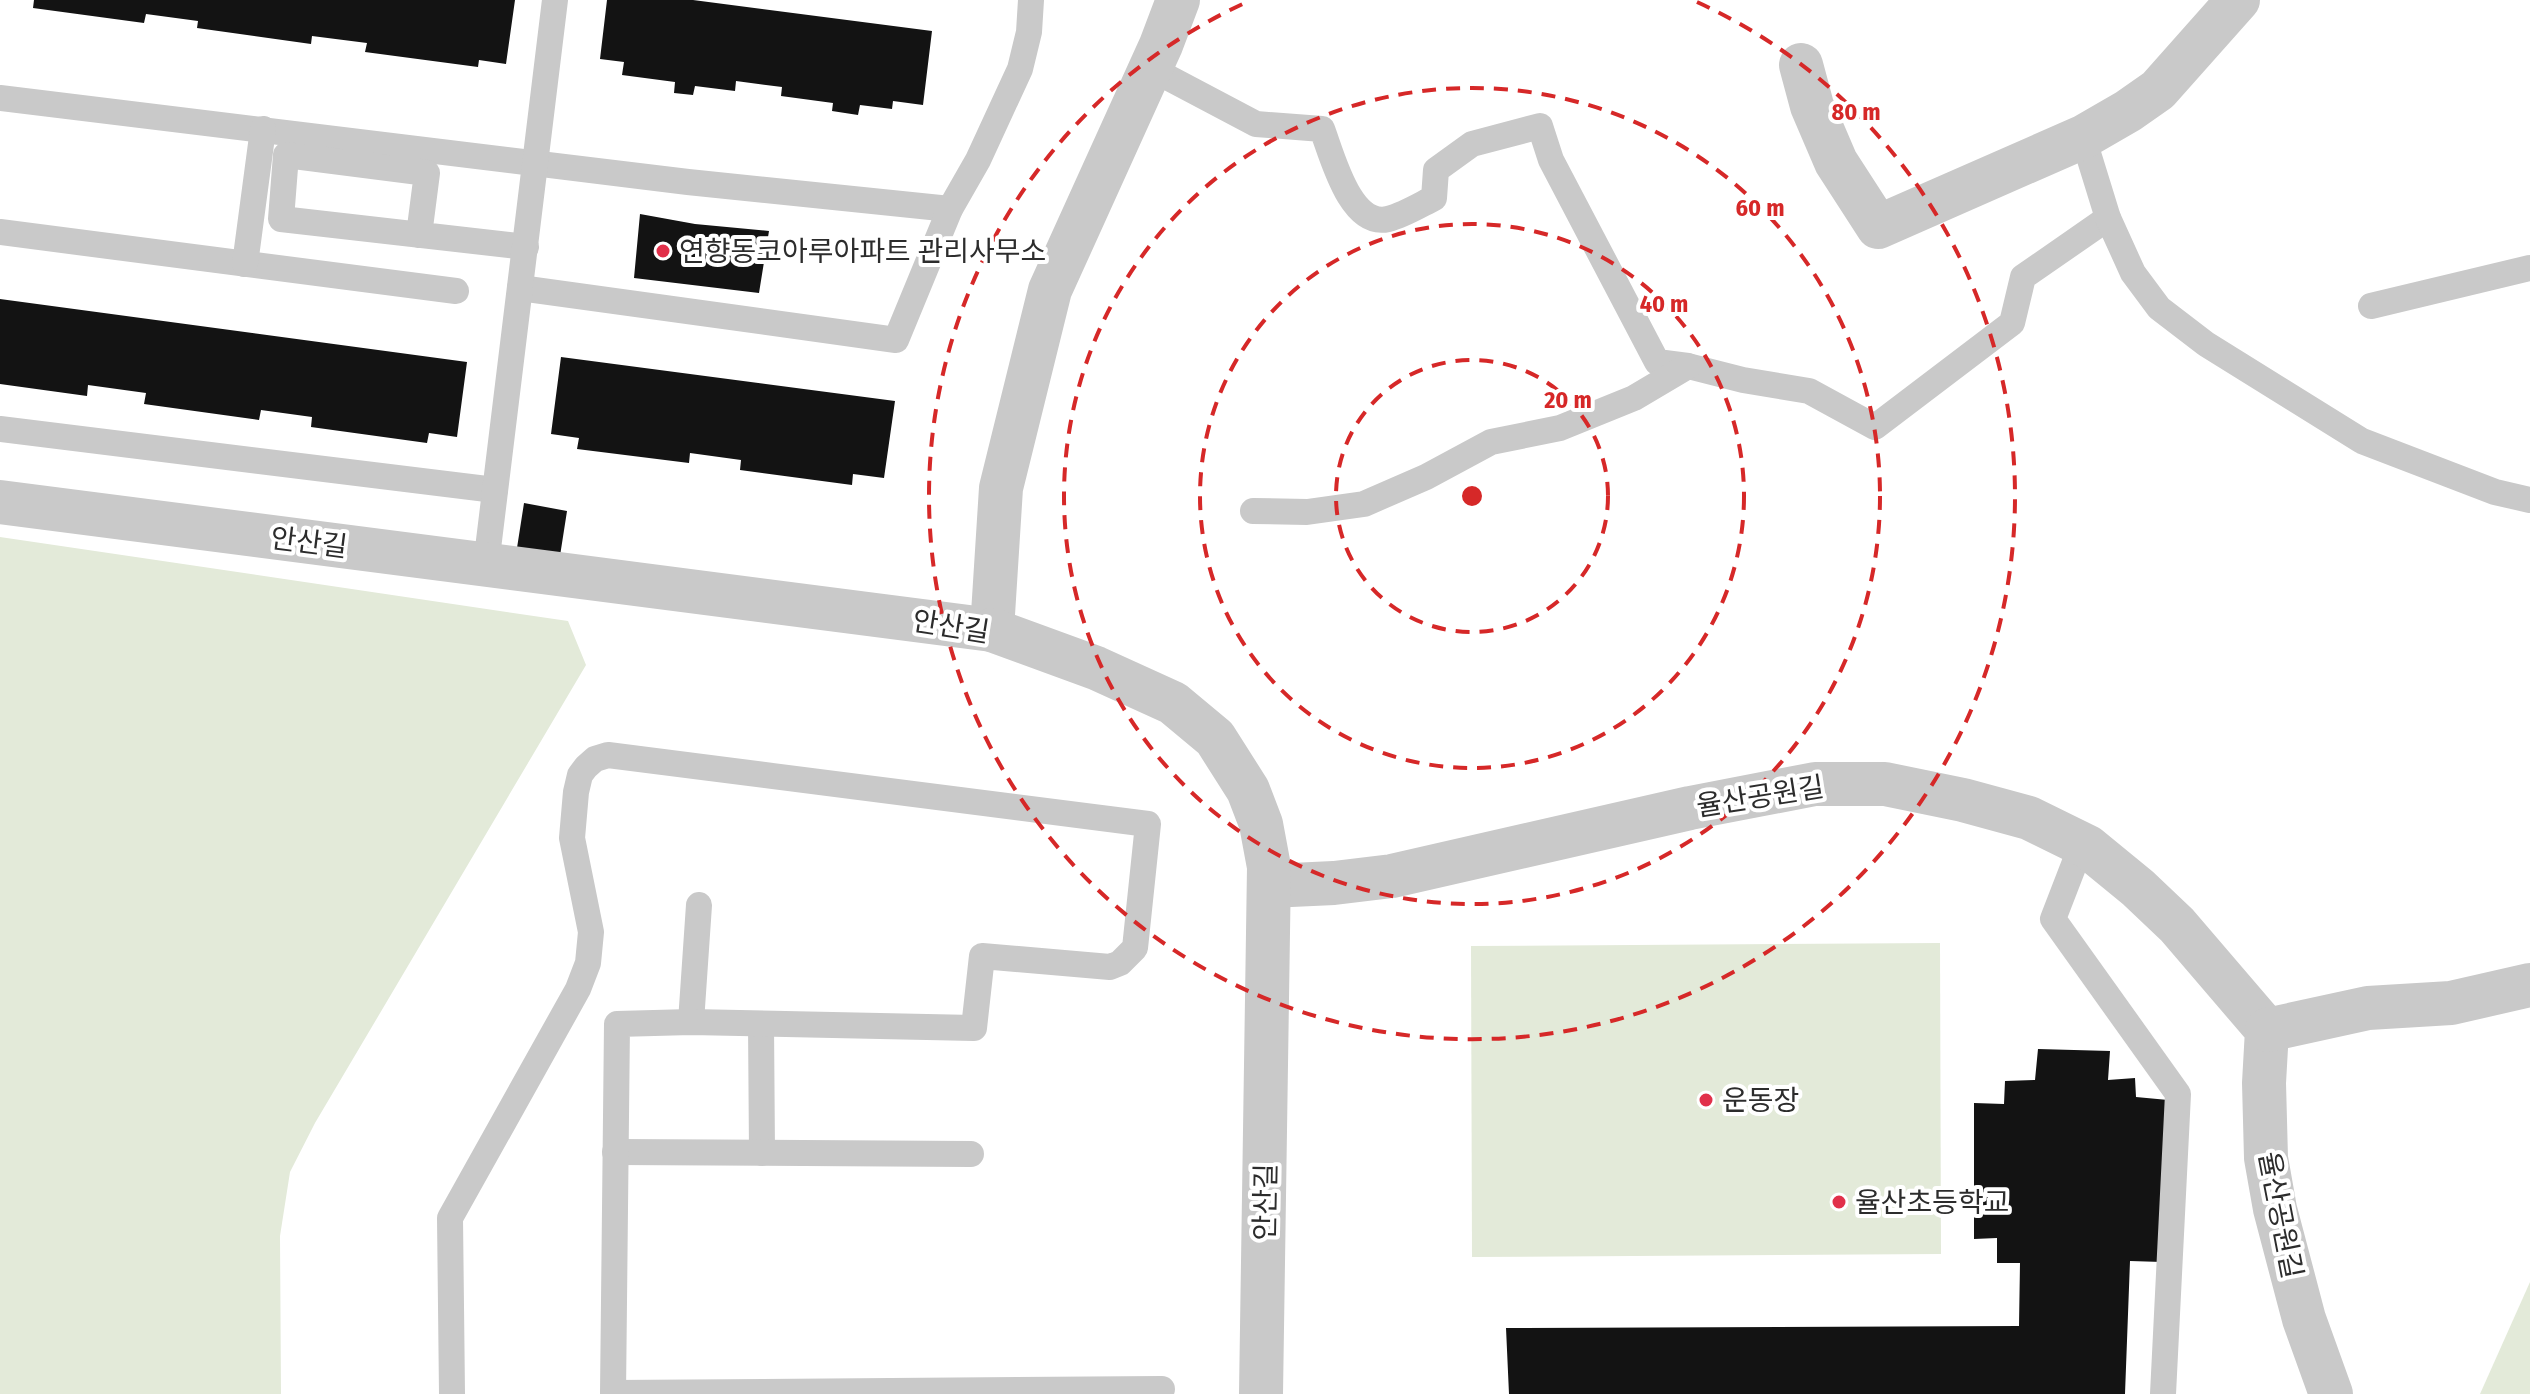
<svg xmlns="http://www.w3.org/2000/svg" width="2530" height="1394" font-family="'Fira Sans Condensed','Noto Sans KR',sans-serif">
<rect width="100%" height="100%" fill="#fff"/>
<!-- green -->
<g fill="#e3ead9">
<polygon points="0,537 568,621 586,665 315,1123 290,1172 280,1236 281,1394 0,1394"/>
<polygon points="1940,943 1941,1254 1472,1257 1471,946"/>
<polygon points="2530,1282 2530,1394 2480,1394"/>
</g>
<!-- building -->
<g fill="#131313">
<polygon points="34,0 515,0 506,64 479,60 478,67 365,52 367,43 312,36 311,44 197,28 198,21 146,14 144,23 33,8"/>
<polygon points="607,0 693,0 932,31 923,105 893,101 892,109 860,105 858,115 832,111 833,103 781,96 782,87 736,81 735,91 695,86 693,95 674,93 675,82 622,75 624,62 600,59"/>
<polygon points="640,214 695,224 769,231 759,293 634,278"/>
<polygon points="0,299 467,362 457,437 429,433 427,443 311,427 312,417 261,410 259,420 144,404 146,393 88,385 87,396 0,384"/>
<polygon points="561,357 895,401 884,478 853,474 852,485 740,470 741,460 690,453 689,463 577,449 579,438 551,434"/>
<polygon points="524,503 567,511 560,556 517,548"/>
<polygon points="2038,1049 2110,1051 2108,1080 2135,1078 2136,1097 2168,1100 2162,1262 2130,1261 2125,1394 1509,1394 1506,1328 2019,1326 2020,1263 1997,1263 1997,1238 1974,1239 1974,1103 2004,1104 2005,1081 2035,1080"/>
</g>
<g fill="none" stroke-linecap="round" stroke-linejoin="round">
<!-- service -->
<g stroke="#c9c9c9" stroke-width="26">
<path d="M1150,68L1256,124L1322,129C1332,155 1350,228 1388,219C1404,215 1420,205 1434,198L1436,170L1472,144L1540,126L1551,160L1657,362L1688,366L1743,380L1809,391L1875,427L2012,323L2023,277L2108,218"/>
<polyline points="0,98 688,182 950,209"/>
<polyline points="2083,137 2108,218 2133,273 2159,308 2206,344 2362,441 2495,492 2530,500"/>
<polyline points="0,232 456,291"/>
<polyline points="419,235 427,173 286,155 281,219 526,247"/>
<polyline points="245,264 263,129"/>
<polyline points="520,288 896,340 950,209 978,160 1020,69 1029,32 1031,0"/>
<polyline points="2371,306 2530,268"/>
<polyline points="0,429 495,490"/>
<polyline points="1253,511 1307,512 1364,504 1426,477 1491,442 1560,428 1634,398 1688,366"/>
<polyline points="486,565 555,0"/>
<polyline points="2082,844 2053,919 2178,1094 2163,1394"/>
<polyline points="691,1022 699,905"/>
<polyline points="761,1024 762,1153"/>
<polyline points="615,1152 971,1154"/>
<polyline points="613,1393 1162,1389"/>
<polyline points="452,1394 450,1218 578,989 588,963 591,932 572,838 576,792 580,775 586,767 595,759 608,755 1148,824 1135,948 1120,963 1110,967 982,956 974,1028 691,1022 617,1024 613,1394"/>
</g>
<!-- minor -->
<g stroke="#c9c9c9" stroke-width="44">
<polyline points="1801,65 1812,106 1836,162 1878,227 2083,137 2128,111 2158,90 2238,0"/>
<polyline points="0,502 992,630 1001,488 1050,290 1161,45 1178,0"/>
<polyline points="1269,886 1334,883 1392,876 1690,808 1815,784 1885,784 1963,800 2029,818 2088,847 2138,888 2177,925 2267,1030 2264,1083 2266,1158 2275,1209 2304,1319 2331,1394"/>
<polyline points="2267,1030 2368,1008 2451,1003 2530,985"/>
</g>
<!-- tertiary -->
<polyline stroke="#c9c9c9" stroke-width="44" points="992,630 1096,668 1173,703 1215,738 1248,790 1261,824 1269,867 1261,1394"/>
</g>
<!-- distance rings -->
<g fill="none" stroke="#d62828" stroke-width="4" stroke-dasharray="14 10">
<circle cx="1472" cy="496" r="136"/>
<circle cx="1472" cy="496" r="272"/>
<circle cx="1472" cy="496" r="408"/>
<path d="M1697 2A543 543 0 1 1 1247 2"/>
</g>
<!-- markers -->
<g fill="#e1304a" stroke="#fff" stroke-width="3">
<circle cx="663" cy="251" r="8"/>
<circle cx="1706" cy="1100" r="8"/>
<circle cx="1839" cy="1202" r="8"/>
</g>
<g text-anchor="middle" stroke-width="8" stroke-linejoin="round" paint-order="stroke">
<!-- poi labels -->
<g font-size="28" fill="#2c2c2c" stroke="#fff" text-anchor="start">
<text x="679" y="261">연향동코아루아파트 관리사무소</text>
<text x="1722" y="1110">운동장</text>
<text x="1855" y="1212">율산초등학교</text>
</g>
<!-- street labels -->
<g font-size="28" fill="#2c2c2c" stroke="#fff">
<text transform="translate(309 542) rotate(7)" y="10">안산길</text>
<text transform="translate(951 626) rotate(9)" y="10">안산길</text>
<text transform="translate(1760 796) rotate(-9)" y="10">율산공원길</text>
<text transform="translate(1265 1202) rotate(-89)" y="10">안산길</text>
<text transform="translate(2281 1215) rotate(79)" y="10">율산공원길</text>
</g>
</g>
<circle cx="1472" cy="496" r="12" fill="#d62828" stroke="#fff" stroke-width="4"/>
<g font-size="24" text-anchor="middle" font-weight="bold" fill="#d62828" stroke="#fff" stroke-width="8" stroke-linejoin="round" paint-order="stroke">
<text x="1856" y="120">80 m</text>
<text x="1760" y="216">60 m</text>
<text x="1664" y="312">40 m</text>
<text x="1568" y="408">20 m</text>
</g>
</svg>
